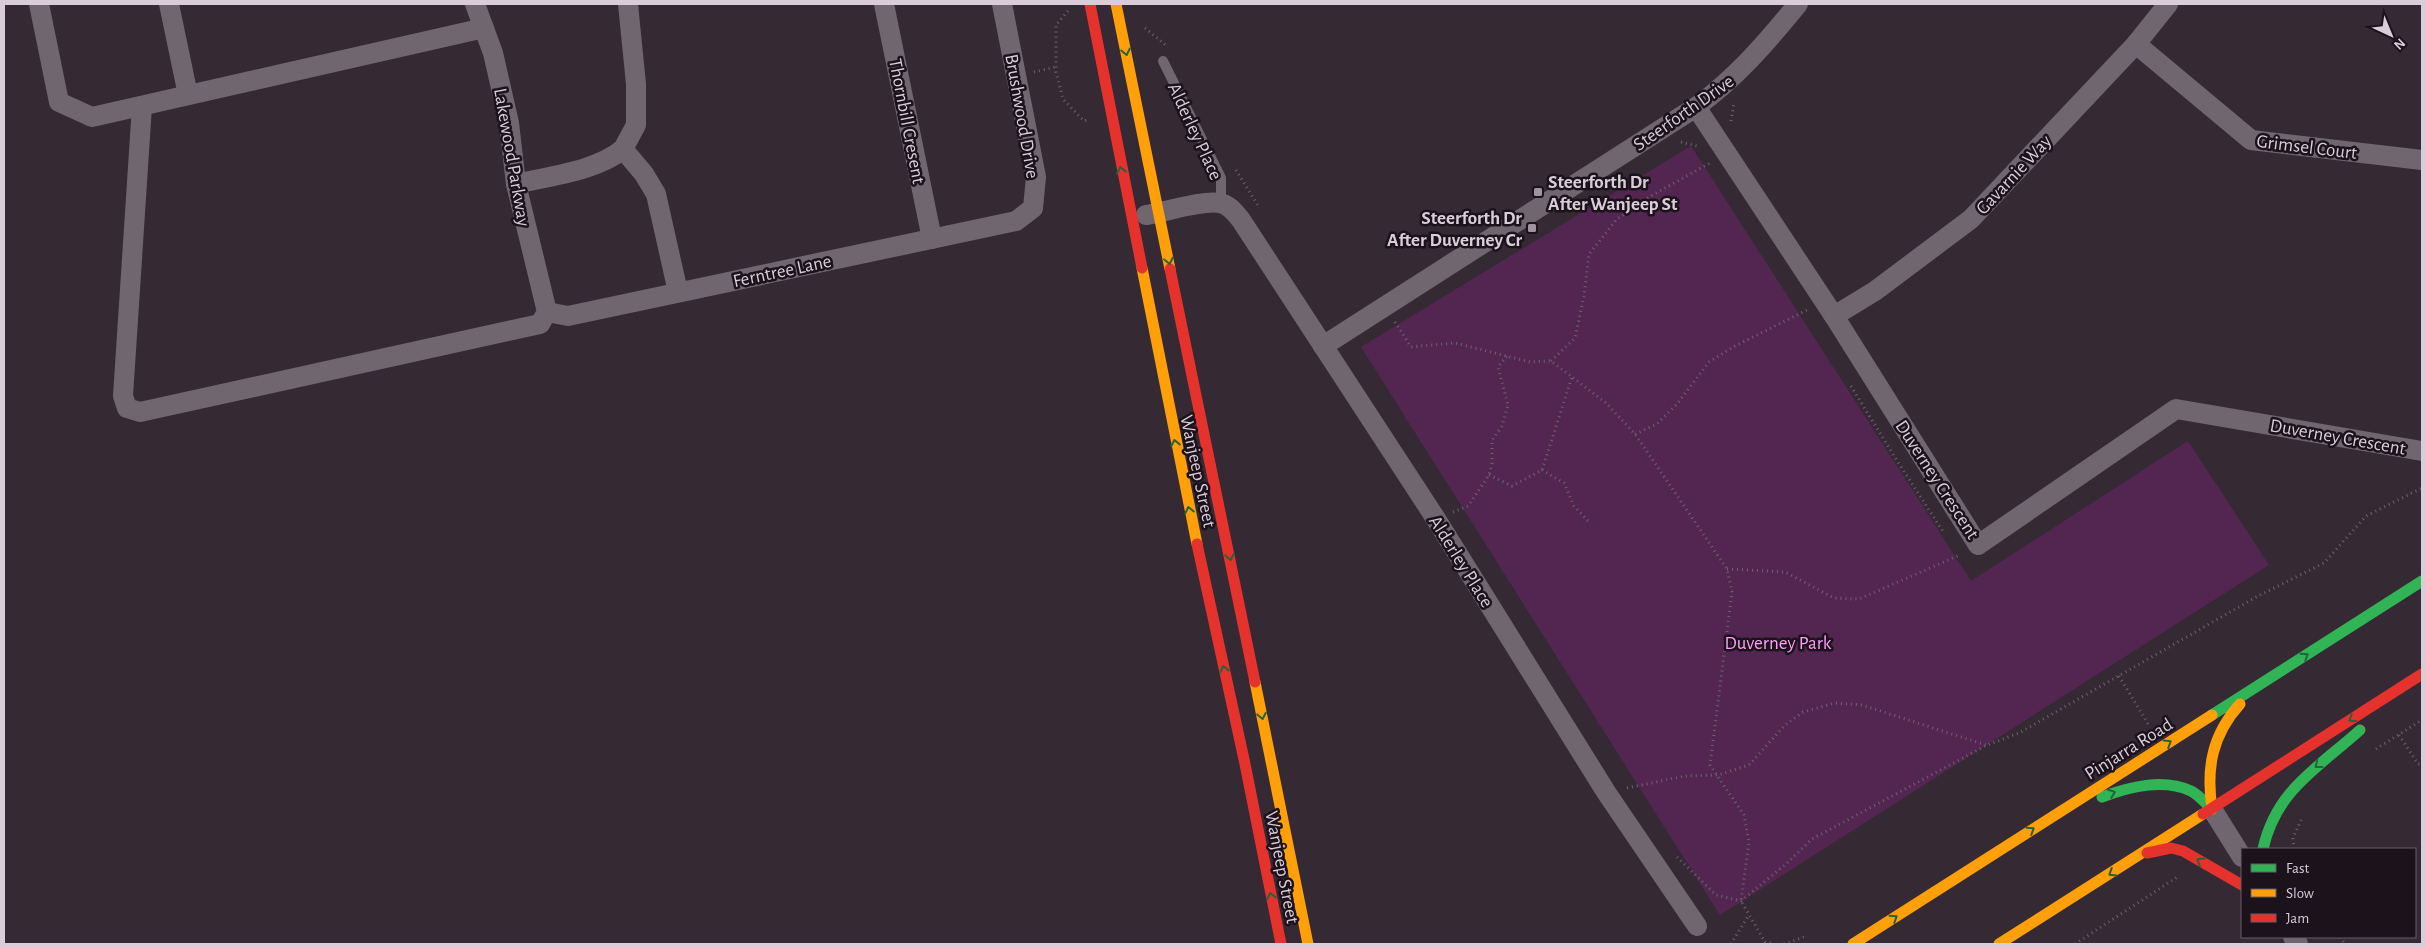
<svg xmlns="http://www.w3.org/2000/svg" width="2426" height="948" font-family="'Alegreya Sans',sans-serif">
<rect width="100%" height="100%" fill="#352a34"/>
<!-- green -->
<polygon fill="#532651" points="1691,146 1971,581 2188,441 2269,565 1720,915 1361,347"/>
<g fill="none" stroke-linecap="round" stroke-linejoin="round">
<!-- path -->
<g stroke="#6d636c" stroke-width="3" stroke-dasharray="1 4" stroke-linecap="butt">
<polyline points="1068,11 1056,25 1056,72 1063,99 1084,121 1089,119"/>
<polyline points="1145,28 1168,47"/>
<polyline points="1034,72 1056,67"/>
<polyline points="1731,121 1734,103"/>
<polyline points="1681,142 1697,146"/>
<polyline points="1236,170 1259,207"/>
<polyline points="1395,322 1411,347 1455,343 1530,362 1551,361 1605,402 1635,434 1727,569 1732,592 1710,765 1744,815 1749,842 1741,901 1765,942 1774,944"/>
<polyline points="1551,361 1575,338 1584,296 1589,254 1617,219 1649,197 1710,163"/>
<polyline points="1851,386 1894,456 1944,533"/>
<polyline points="1635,434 1657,424 1677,404 1709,362 1735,346 1807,310"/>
<polyline points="1542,470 1564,483 1574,506 1589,522"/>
<polyline points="1489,475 1512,486 1542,470 1572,377"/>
<polyline points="1453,512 1468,506 1489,475 1492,463 1492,440 1502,426 1508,405 1498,367 1507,356"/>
<polyline points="1727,569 1785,572 1834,598 1859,599 1960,555"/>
<polyline points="2119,676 2150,727"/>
<polyline points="2399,735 2418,764 2422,764"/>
<polyline points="2376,749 2422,720"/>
<polyline points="1627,788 1685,776 1718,775 1749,765 1785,725 1803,712 1835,703 1862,705 1986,745"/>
<polyline points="2294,849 2293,838 2302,818"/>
<polyline points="1677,857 1716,895 1741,901 1786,864 1812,839 1987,745 2019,733 2258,596 2324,563 2366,516 2422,488"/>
<polyline points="2340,937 2345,944"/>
<polyline points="1731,944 1749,915"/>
<polyline points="1784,944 1804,937"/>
<polyline points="2075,944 2179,876"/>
</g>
<!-- lane -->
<polyline stroke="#706670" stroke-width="10" points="1163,61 1221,178 1221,203"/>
<!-- street -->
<g stroke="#706670" stroke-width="20">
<polyline points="39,4 59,102 92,117 484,28"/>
<polyline points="169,4 188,95"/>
<polyline points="475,4 493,53 509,123 516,184 547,312"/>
<polyline points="628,4 636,84 636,125 623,149 644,174 656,194 678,292"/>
<polyline points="884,4 932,239"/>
<polyline points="2136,44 2251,140 2422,160"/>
<polyline points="142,106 123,396 127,408 140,412 540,324 547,312"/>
<polyline points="1696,107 1834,316 1978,545 2176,409 2422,451"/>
<path d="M516,184C549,176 597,171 623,149"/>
<path d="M1146,215C1167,212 1200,200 1220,203C1230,205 1235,213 1241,220L1436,519L1606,792L1697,926"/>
<polyline points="547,312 568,316 1016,221 1033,208 1036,177 1002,4"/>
<polyline points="1834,316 1875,291 1971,219 2136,44 2168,4"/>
<path d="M1323,346L1696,107C1736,78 1767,42 1798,4"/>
<polyline points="2212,809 2242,857"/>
<polyline points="2293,937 2298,944"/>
</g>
<!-- fast -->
<g stroke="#30b455" stroke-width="11">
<polyline points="2212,715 2422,581"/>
<path d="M2102,797C2129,787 2163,778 2191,791C2199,795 2205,803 2212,809"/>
<path d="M2263,849C2276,790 2318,768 2360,730"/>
</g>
<!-- slow -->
<g stroke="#ff9f0a" stroke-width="11">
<polyline points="1116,4 1170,269"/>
<polyline points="1142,268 1197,544"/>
<polyline points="1255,682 1308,944"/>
<path d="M2212,809C2206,768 2212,735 2240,704"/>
<polyline points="1853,944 2212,715"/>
<polyline points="1999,944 2203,814"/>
</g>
<!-- jam -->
<g stroke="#e5322d" stroke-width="11">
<polyline points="1090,4 1142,268"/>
<polyline points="1170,269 1255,682"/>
<polyline points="1197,544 1245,764 1281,944"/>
<polyline points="2203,814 2422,674"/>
<polyline points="2147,853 2171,848 2183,851 2242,885"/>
</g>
</g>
<!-- one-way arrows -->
<defs><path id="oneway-chevron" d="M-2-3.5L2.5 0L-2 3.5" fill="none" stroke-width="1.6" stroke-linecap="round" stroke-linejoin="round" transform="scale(1.25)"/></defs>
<g stroke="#266338">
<use href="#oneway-chevron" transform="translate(1126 52) rotate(78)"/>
<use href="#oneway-chevron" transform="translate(1121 170) rotate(-101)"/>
<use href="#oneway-chevron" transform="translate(1169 261) rotate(78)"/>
<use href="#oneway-chevron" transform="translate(1175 443) rotate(-101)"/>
<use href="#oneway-chevron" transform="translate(1189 510) rotate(-102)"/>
<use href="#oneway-chevron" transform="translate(1230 557) rotate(79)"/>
<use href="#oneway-chevron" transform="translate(2305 656) rotate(-33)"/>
<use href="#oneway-chevron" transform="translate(1224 669) rotate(-102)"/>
<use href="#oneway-chevron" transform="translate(1262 716) rotate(79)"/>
<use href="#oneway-chevron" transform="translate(2352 719) rotate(147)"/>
<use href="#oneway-chevron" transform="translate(2168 743) rotate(-32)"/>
<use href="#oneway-chevron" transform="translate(2318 765) rotate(142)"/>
<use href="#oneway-chevron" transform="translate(2112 793) rotate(-21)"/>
<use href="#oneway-chevron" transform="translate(2031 830) rotate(-33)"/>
<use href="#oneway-chevron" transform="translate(2200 861) rotate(-148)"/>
<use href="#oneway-chevron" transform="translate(2112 873) rotate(148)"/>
<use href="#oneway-chevron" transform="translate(1271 896) rotate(-101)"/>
<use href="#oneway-chevron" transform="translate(1894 918) rotate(-33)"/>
</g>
<!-- markers -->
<g fill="#a0939f" stroke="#1b121b" stroke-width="2">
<rect x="1533" y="187" width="10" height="10" rx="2.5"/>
<rect x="1527" y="223" width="10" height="10" rx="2.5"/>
</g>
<g text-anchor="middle" stroke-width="5" stroke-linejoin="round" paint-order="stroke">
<!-- street labels -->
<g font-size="19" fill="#daccd8" stroke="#1b121b">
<text transform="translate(1683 112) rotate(-35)" y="7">Steerforth Drive</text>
<text transform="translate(1023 116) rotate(80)" y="7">Brushwood Drive</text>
<text transform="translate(908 121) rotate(79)" y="7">Thornbill Cresent</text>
<text transform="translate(1196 131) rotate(65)" y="7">Alderley Place</text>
<text transform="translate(2307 146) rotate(7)" y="7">Grimsel Court</text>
<text transform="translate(513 157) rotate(80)" y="7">Lakewood Parkway</text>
<text transform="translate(2013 174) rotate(-47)" y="7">Gavarnie Way</text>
<text transform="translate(782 270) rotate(-12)" y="7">Ferntree Lane</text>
<text transform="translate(2338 436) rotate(10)" y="7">Duverney Crescent</text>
<text transform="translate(1199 471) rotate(78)" y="7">Wanjeep Street</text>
<text transform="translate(1938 479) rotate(57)" y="7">Duverney Crescent</text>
<text transform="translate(1462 561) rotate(58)" y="7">Alderley Place</text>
<text transform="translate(2128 748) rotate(-32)" y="7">Pinjarra Road</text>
<text transform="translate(1283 867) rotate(79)" y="7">Wanjeep Street</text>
</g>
<!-- poi labels -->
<g font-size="19" font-weight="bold" fill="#daccd8" stroke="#1b121b" text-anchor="start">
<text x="1548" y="188">Steerforth Dr<tspan x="1548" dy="22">After Wanjeep St</tspan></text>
<text x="1522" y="224" text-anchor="end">Steerforth Dr<tspan x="1522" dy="22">After Duverney Cr</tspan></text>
</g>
<!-- park labels -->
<g font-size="19" fill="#ff9ff9" stroke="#1b121b">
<text x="1778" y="649">Duverney Park</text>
</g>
</g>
<!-- border -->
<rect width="2426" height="948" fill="none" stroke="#daccd8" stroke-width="10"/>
<!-- legend -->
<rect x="2241" y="848" width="175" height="90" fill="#1b121b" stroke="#675c67"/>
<rect x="2251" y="864" width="25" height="8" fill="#30b455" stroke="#675c67"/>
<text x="2286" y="873" font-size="15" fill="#daccd8">Fast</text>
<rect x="2251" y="889" width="25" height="8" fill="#ff9f0a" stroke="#675c67"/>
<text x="2286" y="898" font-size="15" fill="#daccd8">Slow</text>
<rect x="2251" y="914" width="25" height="8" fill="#e5322d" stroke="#675c67"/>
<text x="2286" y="923" font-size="15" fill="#daccd8">Jam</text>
<!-- north arrow -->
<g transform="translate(2391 35) rotate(136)" stroke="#1b121b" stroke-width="4" paint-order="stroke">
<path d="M0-4L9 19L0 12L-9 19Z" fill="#daccd8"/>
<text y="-8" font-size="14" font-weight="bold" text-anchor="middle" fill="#daccd8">N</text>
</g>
</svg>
